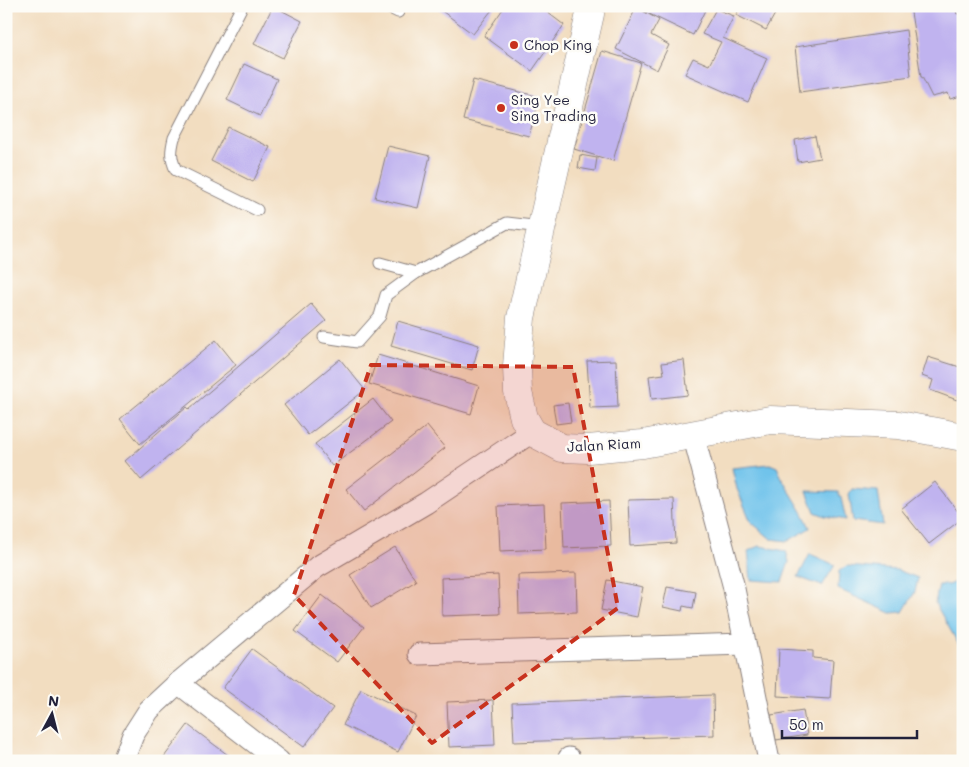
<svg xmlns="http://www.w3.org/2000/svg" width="969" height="767" font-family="Mali,sans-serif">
<rect width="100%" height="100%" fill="#fdfcf7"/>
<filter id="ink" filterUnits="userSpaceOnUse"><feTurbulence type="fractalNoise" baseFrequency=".02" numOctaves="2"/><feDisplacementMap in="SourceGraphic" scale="10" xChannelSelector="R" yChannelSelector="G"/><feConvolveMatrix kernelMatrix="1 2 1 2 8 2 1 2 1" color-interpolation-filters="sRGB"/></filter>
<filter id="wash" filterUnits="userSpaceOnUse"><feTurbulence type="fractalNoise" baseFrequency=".0096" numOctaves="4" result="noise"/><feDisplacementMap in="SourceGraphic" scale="20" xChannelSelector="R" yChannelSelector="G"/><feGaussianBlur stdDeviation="1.12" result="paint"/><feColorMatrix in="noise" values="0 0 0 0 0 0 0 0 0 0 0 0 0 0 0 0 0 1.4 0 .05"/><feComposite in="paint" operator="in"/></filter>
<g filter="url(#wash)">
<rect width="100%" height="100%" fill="#f2ddc0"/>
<!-- water -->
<g fill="#6fc3eb" stroke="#487293">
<path d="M770,464L777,467C786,489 801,506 810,528L788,541L771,539L751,522L737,489L732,468Z"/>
<polygon points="852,489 878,491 883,525 853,521 849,494"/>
<polygon points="807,491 838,492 841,498 846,520 825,516 815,512"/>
<polygon points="760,546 786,551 789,562 782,582 751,580 748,551"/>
<polygon points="810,554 835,565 822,586 798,577"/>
<polygon points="847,566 897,570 918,578 915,592 903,612 891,613 838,589 839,571"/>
<polygon points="960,580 963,581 963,652 935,603 939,585 948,585"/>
</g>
<g id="blocks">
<!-- building -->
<g fill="#c0b3ef">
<polygon points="273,6 302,21 283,58 254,44"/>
<polygon points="435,6 495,6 473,34"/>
<polygon points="505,6 539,6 564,25 532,71 484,36"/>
<polygon points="633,6 707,6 693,35 643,11 659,20 651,35 669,45 657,70 616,49 636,8"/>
<polygon points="741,6 760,6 775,14 766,30 736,15"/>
<polygon points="806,6 817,6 813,12"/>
<polygon points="910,6 955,6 957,14 963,13 963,51 960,51 963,64 963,99 961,96 950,99 948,93 932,97 922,77 921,77"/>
<polygon points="716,9 734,16 723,38 767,58 748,102 685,74 693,58 709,65 721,42 702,34"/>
<polygon points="906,30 911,76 800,92 795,47"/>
<polygon points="602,51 641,63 613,161 574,149"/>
<polygon points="244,64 277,79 260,116 227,100"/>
<polygon points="473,80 540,97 529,136 463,120"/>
<polygon points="228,127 270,147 253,182 211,161"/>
<polygon points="815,136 820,158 798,162 795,140"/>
<polygon points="388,146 430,156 418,208 375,198"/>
<polygon points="580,155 597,158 595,171 578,168"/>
<polygon points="311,304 326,321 141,480 125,461 187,407 189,409"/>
<polygon points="398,321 479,345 472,370 391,346"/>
<polygon points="216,340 236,365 140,444 120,419"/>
<polygon points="378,355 479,386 471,414 369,384"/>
<polygon points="928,357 963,368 963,384 957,400 930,390 933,380 922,376"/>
<polygon points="340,359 365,390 308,435 284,405"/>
<polygon points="616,360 618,407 590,408 587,361"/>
<polygon points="684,360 688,395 652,399 649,376 664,374 662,363"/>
<polygon points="373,399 391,422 332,466 315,444"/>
<polygon points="568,403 571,422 556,424 553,405"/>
<polygon points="427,426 445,448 364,511 346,489"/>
<polygon points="935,482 963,518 929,544 901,509"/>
<polygon points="674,499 676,543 630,546 628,500"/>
<polygon points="609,501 611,546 564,548 562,503"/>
<polygon points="544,504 546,549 500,551 498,506"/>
<polygon points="395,547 416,581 371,608 350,575"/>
<polygon points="576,573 577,612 519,614 518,575"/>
<polygon points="498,575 500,614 442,616 441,578"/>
<polygon points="607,580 643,587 637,617 601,610"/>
<polygon points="667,587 696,592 693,608 683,606 682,611 663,607"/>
<polygon points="322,595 364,627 337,662 295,631"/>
<polygon points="252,649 333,708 304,747 223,688"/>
<polygon points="779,649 813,651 813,658 833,660 830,699 777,696"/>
<polygon points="361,689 416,716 398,752 343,725"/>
<polygon points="713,695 714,735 514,742 512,703"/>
<polygon points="493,700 495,745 449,747 447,702"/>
<polygon points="803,710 807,735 776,740 771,715"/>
<polygon points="188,725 236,761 161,761"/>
</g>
</g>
</g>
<g filter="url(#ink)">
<use href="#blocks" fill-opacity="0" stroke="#8a807e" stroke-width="1"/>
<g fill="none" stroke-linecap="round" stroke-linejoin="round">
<defs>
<g id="service">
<path d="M242,6L174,138C171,150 170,158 176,170L257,210"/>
<polyline points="386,6 398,12"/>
<polyline points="380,263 416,273 507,223 541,227"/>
<polyline points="324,337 357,342 380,316 386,295 416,273"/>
</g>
<g id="minor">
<polyline points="693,434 733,584 769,761"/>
<polyline points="419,654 745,644"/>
<polyline points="178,683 279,761"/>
<polyline points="569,758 569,761"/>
<polyline points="123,761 133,735 149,710 178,683 317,567 426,503 532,432"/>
</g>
<polyline id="tertiary" points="589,6 590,14 521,318 517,366 518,392 524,418 532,432 562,448 588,449 643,444 770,420 899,425 963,437"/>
</defs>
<!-- service casing -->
<use href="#service" stroke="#8a807e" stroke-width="13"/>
<!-- minor casing -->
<use href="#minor" stroke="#8a807e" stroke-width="23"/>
<!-- tertiary casing -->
<use href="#tertiary" stroke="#8a807e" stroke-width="29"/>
<!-- service -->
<use href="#service" stroke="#fff" stroke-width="11"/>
<!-- minor -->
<use href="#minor" stroke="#fff" stroke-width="21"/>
<!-- tertiary -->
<use href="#tertiary" stroke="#fff" stroke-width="28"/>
</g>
</g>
<!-- marked area -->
<path fill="#c8321e" fill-opacity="0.2" stroke="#c8321e" stroke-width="4" stroke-dasharray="10 6" stroke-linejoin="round" d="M371,365L573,367L618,608L432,743L294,595Z"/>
<!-- markers -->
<g fill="#c8321e" stroke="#fdfcf7" stroke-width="2">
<circle cx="514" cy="45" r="5"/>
<circle cx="501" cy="108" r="5"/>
</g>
<g text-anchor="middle" stroke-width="5" stroke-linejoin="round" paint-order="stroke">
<!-- poi labels -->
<g font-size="14" fill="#22223b" stroke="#fdfcf7" text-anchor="start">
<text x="524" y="50">Chop King</text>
<text x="511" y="105">Sing Yee<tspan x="511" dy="16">Sing Trading</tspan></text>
</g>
<!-- street labels -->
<g font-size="14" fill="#22223b" stroke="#fdfcf7">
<text transform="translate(604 445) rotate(-3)" y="5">Jalan Riam</text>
</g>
</g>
<!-- margin -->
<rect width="969" height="767" fill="none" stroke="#fdfcf7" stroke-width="25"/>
<!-- north arrow -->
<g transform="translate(52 714) rotate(7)" stroke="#fdfcf7" stroke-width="4" paint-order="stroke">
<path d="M0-4L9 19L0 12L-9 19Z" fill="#22223b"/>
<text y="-8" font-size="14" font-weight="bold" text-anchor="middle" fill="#22223b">N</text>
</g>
<!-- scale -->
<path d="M782 730v8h135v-8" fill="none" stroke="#22223b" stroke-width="2.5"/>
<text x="789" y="730" font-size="15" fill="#22223b" stroke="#fdfcf7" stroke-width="4" paint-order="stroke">50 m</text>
</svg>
